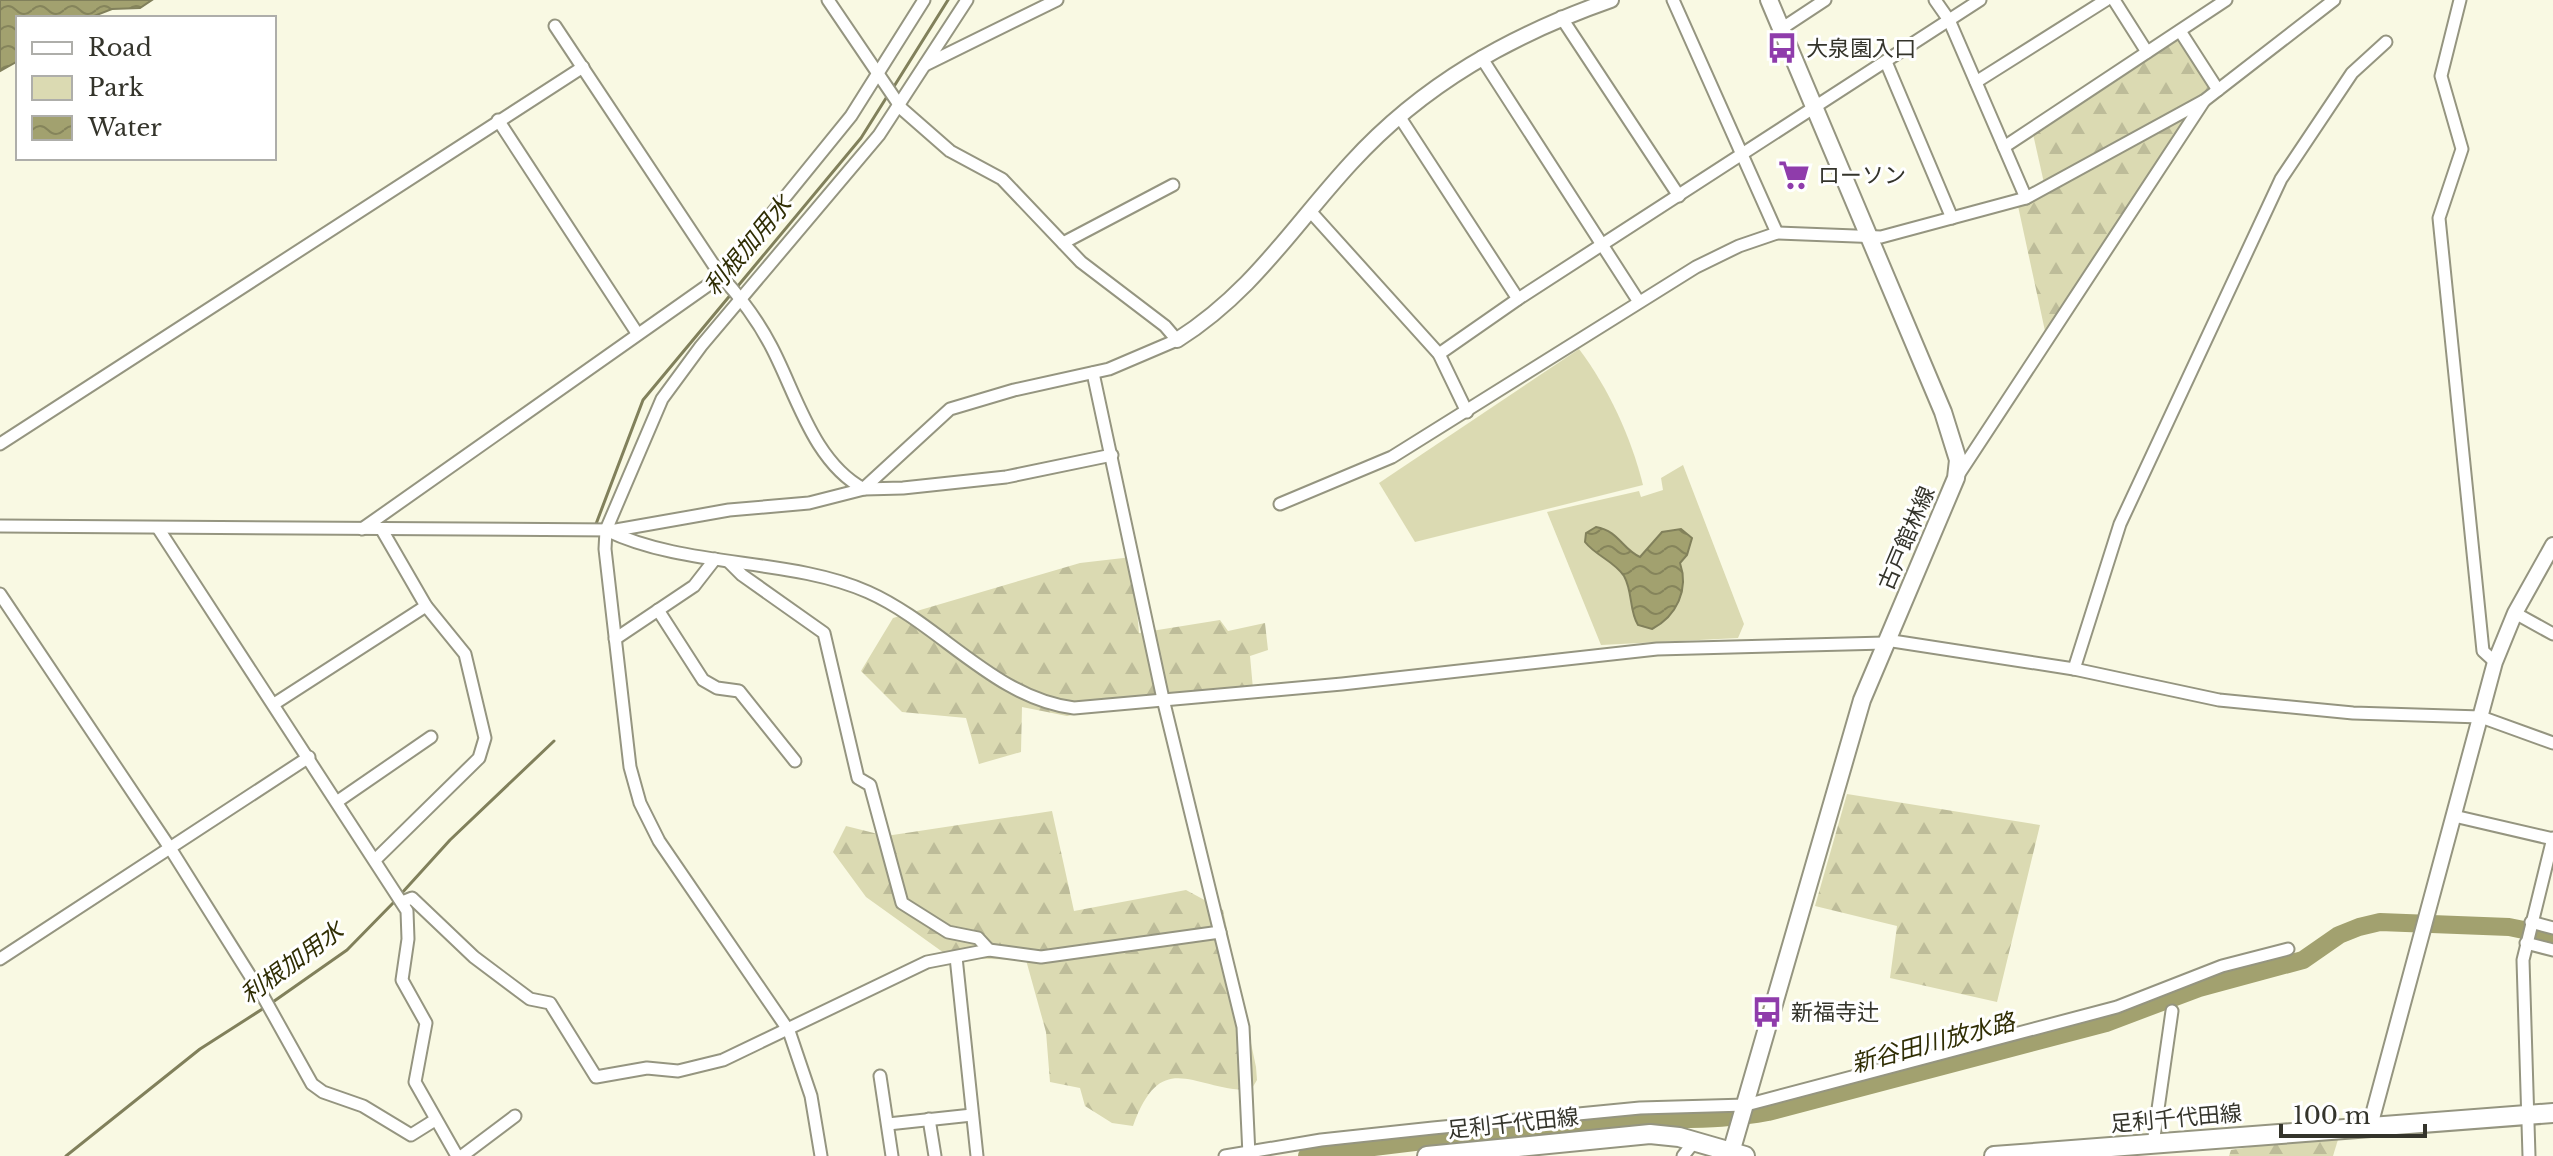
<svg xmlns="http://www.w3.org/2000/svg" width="2553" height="1156" font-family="'Libre Baskerville','Noto Sans JP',serif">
<defs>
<pattern id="forest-firs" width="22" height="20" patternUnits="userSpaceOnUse" patternTransform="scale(2)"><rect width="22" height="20" fill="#dbdab2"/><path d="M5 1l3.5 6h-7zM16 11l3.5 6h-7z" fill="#bdbc99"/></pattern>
<pattern id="water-waves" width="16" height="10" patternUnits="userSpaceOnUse" patternTransform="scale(2)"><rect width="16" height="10" fill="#a2a16f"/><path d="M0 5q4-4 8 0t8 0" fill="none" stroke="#85845b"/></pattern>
</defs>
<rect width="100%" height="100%" fill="#f9f9e3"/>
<!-- green -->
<g fill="#dbdab2">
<path d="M1579,349C1609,389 1631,437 1643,485L1415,542L1379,483Z"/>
<polygon points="1683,465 1744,624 1738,638 1601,645 1547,512 1639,491 1641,497 1663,490 1661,478"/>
</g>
<!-- forest -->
<g fill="url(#forest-firs)">
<polygon points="2177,32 2212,89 2044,183 2033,134"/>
<polygon points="2198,108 2066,299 2045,331 2018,206"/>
<polygon points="1132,557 1139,633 1220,620 1228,631 1265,623 1268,650 1250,656 1253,689 1178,696 1067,716 1022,707 1021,752 979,764 966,718 902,712 861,671 893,618 1080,563"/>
<polygon points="1847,794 2040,825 1997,1002 1890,978 1897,926 1815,906"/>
<path d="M1052,811L1074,911L1186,890L1223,910L1256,1067L1257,1080L1251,1090C1193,1091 1162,1046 1133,1126L1112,1123L1085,1106L1080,1088L1050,1082L1046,1032L1026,960L951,958L866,897L833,852L846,826L886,836Z"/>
<polygon points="2340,1133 2333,1156 2229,1156 2231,1150"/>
</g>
<!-- water -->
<g fill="url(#water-waves)" stroke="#81805b" stroke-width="2">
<polygon points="0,0 152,0 140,8 112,9 89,18 18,18 18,61 0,71"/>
<path d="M1596,527C1619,531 1622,549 1640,557L1662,532L1681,529L1692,538L1687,555L1680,563C1689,589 1677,616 1652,629L1638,625C1629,611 1633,592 1624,576C1614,561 1596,556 1585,542L1586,533Z"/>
</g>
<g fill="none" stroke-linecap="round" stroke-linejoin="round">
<!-- stream -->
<g stroke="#81805b" stroke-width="3">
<polyline points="893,88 948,0"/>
<polyline points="596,524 643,400 861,138 888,95"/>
<polyline points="401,894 450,840 554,741"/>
<polyline points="270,1004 347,950 396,900"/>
<polyline points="66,1156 200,1049 264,1008"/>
</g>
<!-- river -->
<path stroke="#a2a16f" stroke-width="18" d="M1307,1156C1414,1141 1521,1129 1629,1121C1676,1118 1721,1121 1768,1112L2106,1023L2199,988L2303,960L2339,935L2359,927L2380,922L2509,927L2553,936"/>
<defs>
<g id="minor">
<polyline points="828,0 902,109 950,151 1002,179 1081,262 1165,326 1177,340 1109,369 1014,390 950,409 864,488"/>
<polyline points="1673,0 1777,233"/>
<polyline points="1935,0 1949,20 2026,198"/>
<polyline points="2114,0 2147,52"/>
<polyline points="2460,0 2441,76 2462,149 2439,218 2483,651 2495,662"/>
<polyline points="1561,17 1679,196"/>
<path d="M555,26L721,276C741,298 757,319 771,346C796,393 813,462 864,489"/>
<polyline points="1781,29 1825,0"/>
<polyline points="2180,31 2218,90"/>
<polyline points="1481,57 1639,302"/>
<polyline points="1886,62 1952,218"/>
<polyline points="925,65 1057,0"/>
<polyline points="1976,82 2106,0"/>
<polyline points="1399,116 1518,299"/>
<polyline points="498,120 637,333"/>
<polyline points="2004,147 2226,0"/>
<polyline points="1310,211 1439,354 1467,412"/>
<polyline points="1063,243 1173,185"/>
<polyline points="1439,354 1518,299 1980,0"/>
<polyline points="1093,373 1163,699 1243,1027 1249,1155"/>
<polyline points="0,444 583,67"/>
<polyline points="1959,474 2204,101"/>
<polyline points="1280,504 1392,457 1696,267 1739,246 1777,233 1881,237 2026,198 2205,100 2334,0"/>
<polyline points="0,526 616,530 729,510 809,503 864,489 903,488 1006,477 1112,455"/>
<polyline points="158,528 407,911 408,939 402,980 426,1023 415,1082 457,1156"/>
<polyline points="362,529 721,276 851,116 924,0"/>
<path d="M606,530C687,569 789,557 868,592C940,624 994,698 1074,708L1342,684L1657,649L1885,643"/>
<polyline points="729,562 742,575 824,633 858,778 870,785 902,903 948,932 978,938 989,950"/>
<polyline points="0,594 170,848 264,998 312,1084 323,1092 363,1106 411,1135 435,1120"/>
<polyline points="658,610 703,680 717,688 739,691 795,761"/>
<polyline points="2515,613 2553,634"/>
<polyline points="615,639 694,586 715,559"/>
<polyline points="1886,640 2074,669 2219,700 2353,713 2481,717 2553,743"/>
<polyline points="2074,669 2120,524 2281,179 2352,73 2386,42"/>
<polyline points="274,704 426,606"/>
<polyline points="338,801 431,737"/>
<polyline points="2454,816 2553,839"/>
<polyline points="376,859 479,758 485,738 465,654 426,606 382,530"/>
<polyline points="402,902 412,898 474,957 530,999 550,1003 596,1077 647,1068 678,1071 723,1060 927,962 989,950 1041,957 1220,932"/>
<polyline points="2531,922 2553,928"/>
<polyline points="2526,943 2553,950"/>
<polyline points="956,957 977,1156"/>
<polyline points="0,959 309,757"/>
<polyline points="880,1076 892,1156"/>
<polyline points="929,1119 935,1156"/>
<polyline points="888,1124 972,1115"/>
<polyline points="2153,1144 2172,1011"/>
<polyline points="462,1156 515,1116"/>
<polyline points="821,1156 811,1096 789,1031 659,841 640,803 630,767 605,549 606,530 662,399 701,346 879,135 967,0"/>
<polyline points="1225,1156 1321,1140 1433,1128 1640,1108 1746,1105 2117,1007 2222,966 2288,949"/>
<polyline points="1683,1156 1694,1142"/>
<polyline points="2529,1156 2523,960 2553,838"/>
</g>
<g id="tertiary">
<path d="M1177,340C1253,292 1292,227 1351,163C1423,84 1511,35 1611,0"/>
<polyline points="2370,1126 2495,662 2515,613 2553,545"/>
</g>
<polyline id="secondary" points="1730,1156 1862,700 1956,478 1958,460 1943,412 1769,0"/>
<g id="primary">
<polyline points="1427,1156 1650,1134 1679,1137 1745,1156"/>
<polyline points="1994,1156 2553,1113"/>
</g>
</defs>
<!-- minor casing -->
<use href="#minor" stroke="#959580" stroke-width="15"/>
<!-- tertiary casing -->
<use href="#tertiary" stroke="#959580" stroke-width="18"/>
<!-- secondary casing -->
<use href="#secondary" stroke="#959580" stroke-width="20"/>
<!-- primary casing -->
<use href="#primary" stroke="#959580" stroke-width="22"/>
<!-- minor -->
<use href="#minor" stroke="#fff" stroke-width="11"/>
<!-- tertiary -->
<use href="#tertiary" stroke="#fff" stroke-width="14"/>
<!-- secondary -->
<use href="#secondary" stroke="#fff" stroke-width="16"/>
<!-- primary -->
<use href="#primary" stroke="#fff" stroke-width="18"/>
</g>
<!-- icons -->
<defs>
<symbol id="bus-bare" viewBox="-9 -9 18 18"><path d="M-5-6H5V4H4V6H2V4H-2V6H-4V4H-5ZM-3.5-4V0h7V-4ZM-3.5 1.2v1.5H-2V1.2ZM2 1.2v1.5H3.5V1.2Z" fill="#8f3cab" stroke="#fff" stroke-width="2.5" paint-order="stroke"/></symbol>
<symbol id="supermarket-bare" viewBox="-9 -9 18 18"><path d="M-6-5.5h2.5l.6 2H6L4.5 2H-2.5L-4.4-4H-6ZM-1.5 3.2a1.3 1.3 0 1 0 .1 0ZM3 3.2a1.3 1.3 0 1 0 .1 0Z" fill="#8f3cab" stroke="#fff" stroke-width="2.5" paint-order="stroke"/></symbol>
</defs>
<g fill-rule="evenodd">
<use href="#bus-bare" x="1760" y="26" width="44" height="44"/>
<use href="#supermarket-bare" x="1772" y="153" width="44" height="44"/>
<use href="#bus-bare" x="1745" y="990" width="44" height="44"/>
</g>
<g text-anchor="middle" stroke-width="6" stroke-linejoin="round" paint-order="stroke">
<!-- poi labels -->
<g font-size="22" fill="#34342b" stroke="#fff" text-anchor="start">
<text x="1806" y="56">大泉園入口</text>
<text x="1818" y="183">ローソン</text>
<text x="1791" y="1020">新福寺辻</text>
</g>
<!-- street labels -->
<g font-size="22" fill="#34342b" stroke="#fff">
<text transform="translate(1906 538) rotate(-67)" y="8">古戸館林線</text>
<text transform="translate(2176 1118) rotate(-5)" y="8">足利千代田線</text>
<text transform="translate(1513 1123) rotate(-6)" y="8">足利千代田線</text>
</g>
<!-- water labels -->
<g font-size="24" font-style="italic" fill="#302e04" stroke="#fff">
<text transform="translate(748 246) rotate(-50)" y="8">利根加用水</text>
<text transform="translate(292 963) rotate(-36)" y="8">利根加用水</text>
<text transform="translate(1933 1043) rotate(-15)" y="8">新谷田川放水路</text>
</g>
</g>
<!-- legend -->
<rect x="16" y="16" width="260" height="144" fill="#ffffff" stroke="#aeaeaa" stroke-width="2"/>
<rect x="32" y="42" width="40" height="12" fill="#ffffff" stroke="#aeaeaa" stroke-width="2"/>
<text x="88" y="56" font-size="24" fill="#34342b">Road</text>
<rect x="32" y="76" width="40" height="24" fill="#dbdab2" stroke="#aeaeaa" stroke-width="2"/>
<text x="88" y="96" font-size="24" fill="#34342b">Park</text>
<rect x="32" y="116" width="40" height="24" fill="url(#water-waves)" stroke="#aeaeaa" stroke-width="2"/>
<text x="88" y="136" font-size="24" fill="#34342b">Water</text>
<!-- scale -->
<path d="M2281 1124v12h144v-12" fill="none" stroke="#34342b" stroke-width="4"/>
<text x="2293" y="1124" font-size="24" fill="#34342b" stroke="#ffffff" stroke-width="6" paint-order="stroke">100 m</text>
</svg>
